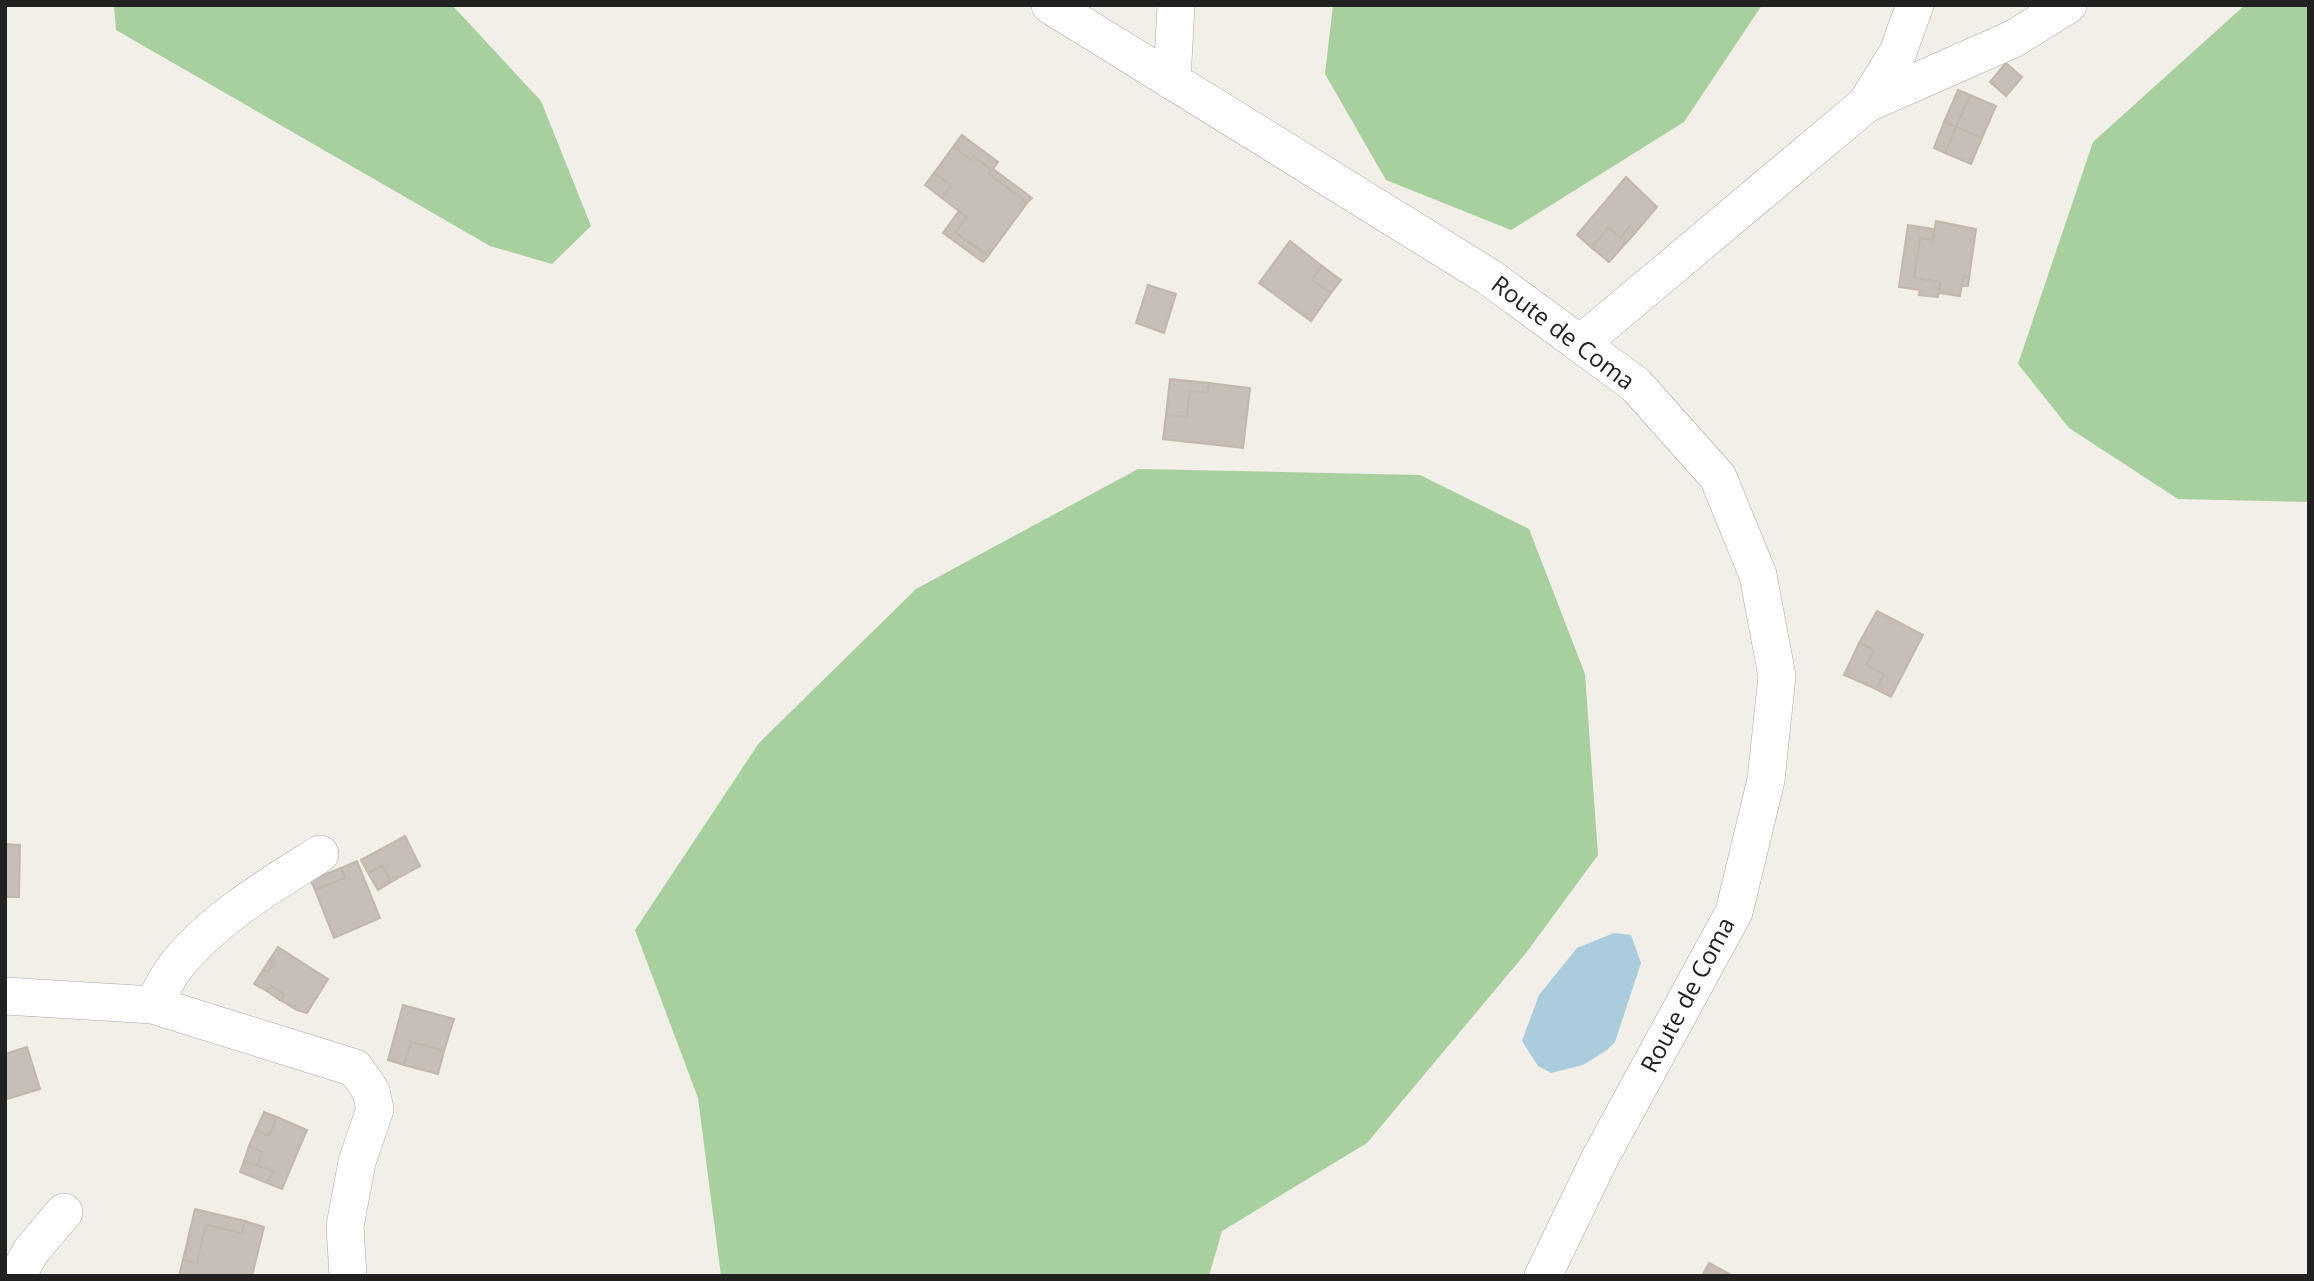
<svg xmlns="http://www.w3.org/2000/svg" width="2314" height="1281" font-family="'Open Sans',sans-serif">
<rect width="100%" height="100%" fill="#f1efe8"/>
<!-- forest -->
<g fill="#a8cf9e">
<polygon points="114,5 452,5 541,101 591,226 552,264 490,246 116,30"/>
<polygon points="1333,5 1762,5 1684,122 1511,230 1386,180 1325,74"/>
<polygon points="2245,5 2309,5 2309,502 2178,499 2069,428 2018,364 2093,142"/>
<polygon points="1138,469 1420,475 1529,529 1585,674 1598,855 1526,953 1367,1143 1222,1231 1209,1276 721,1276 698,1098 635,930 759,743 916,589"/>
</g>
<!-- water -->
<polygon fill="#acd" points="1614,933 1631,935 1641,963 1615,1042 1607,1050 1583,1065 1551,1073 1538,1066 1522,1041 1539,995 1577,948"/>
<!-- building -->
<g fill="#c6beb7" stroke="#c2b7ab" stroke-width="2">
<polygon points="2006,63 2022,77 2006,96 1990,82"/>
<polygon points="1958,90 1970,95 1956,127 1944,122"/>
<polygon points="1970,95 1996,106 1982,138 1956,127"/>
<polygon points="1944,122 1956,127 1945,153 1934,148"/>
<polygon points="1956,127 1982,138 1971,164 1945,153"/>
<polygon points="962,135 998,162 993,169 1032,198 1027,203 989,174 992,170 973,157 971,160 953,147"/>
<polygon points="953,147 971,160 973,157 992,170 989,174 1027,203 988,256 955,232 967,217 942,198 951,186 934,173"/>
<polygon points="934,173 951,186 942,198 925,185"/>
<polygon points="1626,177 1657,207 1635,233 1629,227 1621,238 1608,228 1592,248 1577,235"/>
<polygon points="959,211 967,217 955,232 988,256 983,262 943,233"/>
<polygon points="1936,221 1976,229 1969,278 1963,277 1960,296 1939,293 1940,282 1914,278 1920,238 1933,240"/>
<polygon points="1908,225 1934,229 1933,240 1920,238 1914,278 1940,282 1938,297 1919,295 1920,290 1899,287"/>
<polygon points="1629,227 1635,233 1609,262 1592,248 1608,228 1621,238"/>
<polygon points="1290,241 1322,266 1312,280 1331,293 1311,321 1259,283"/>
<polygon points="1322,266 1341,280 1331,293 1312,280"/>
<polygon points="1963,277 1969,278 1968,286 1961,286"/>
<polygon points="1148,285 1176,294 1164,333 1136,323"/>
<polygon points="1170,379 1209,383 1208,393 1190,391 1187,417 1166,415"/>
<polygon points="1209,383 1250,388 1243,448 1163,439 1166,415 1187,417 1190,391 1208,393"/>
<polygon points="1877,611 1923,635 1891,697 1876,689 1884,674 1866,665 1874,650 1859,643"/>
<polygon points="1859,643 1874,650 1866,665 1884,674 1876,689 1844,675"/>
<polygon points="405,836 420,866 391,882 382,866 368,873 361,860"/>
<polygon points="5,844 20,845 19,897 5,897"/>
<polygon points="357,861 380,918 334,938 315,890 345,878 341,868"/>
<polygon points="382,866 391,882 378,890 368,873"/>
<polygon points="341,868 345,878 315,890 311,881 313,879"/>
<polygon points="278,947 328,979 307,1013 297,1010 280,1000 284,994 271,986 267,991 254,984 263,970 268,972 274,961 270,959"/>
<polygon points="270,959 274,961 268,972 263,970"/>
<polygon points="271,986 284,994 280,1000 267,991"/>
<polygon points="403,1005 454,1019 444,1051 411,1042 404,1065 388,1060"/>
<polygon points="411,1042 444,1051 438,1074 404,1065"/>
<polygon points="27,1047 40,1089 7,1099 5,1092 5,1054"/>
<polygon points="264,1112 277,1117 269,1136 256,1130"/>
<polygon points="277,1117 307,1130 282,1189 267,1183 273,1171 257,1165 262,1152 249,1146 256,1130 269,1136"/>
<polygon points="249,1146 262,1152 257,1165 244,1161"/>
<polygon points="244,1161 273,1171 267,1183 240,1172"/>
<polygon points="195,1209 245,1221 242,1233 206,1225 197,1263 183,1260"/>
<polygon points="245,1221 264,1227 252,1276 179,1276 183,1260 197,1263 206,1225 242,1233"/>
<polygon points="1709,1263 1733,1276 1702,1276"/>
</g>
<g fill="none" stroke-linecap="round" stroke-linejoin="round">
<defs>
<g id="street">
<polyline points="1050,5 1489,277 1635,384 1718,477 1758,575 1777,676 1766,780 1734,912 1600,1158 1543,1276"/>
<polyline points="1172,81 1176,5"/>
<polyline points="1866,104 2013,39 2068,5"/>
<polyline points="1580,344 1866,104 1898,52 1915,5"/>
<polyline points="5,996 153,1005 355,1068 371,1091 375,1109 357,1162 345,1226 348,1276"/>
<path d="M153,1005C160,992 167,978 175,967C213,919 269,886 320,854"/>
<polyline points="17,1276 31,1251 64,1212"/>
</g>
</defs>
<!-- street casing -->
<use href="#street" stroke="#a8a8a8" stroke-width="38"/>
<!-- street -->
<use href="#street" stroke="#fff" stroke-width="37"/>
</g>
<g text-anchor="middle" stroke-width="6" stroke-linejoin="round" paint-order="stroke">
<!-- street labels -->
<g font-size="24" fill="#212121" stroke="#fff">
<text transform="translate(1563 333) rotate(37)" y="8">Route de Coma</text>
<text transform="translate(1688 995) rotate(-62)" y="8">Route de Coma</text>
</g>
</g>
<!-- border -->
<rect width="2314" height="1281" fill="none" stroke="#212121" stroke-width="14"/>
</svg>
